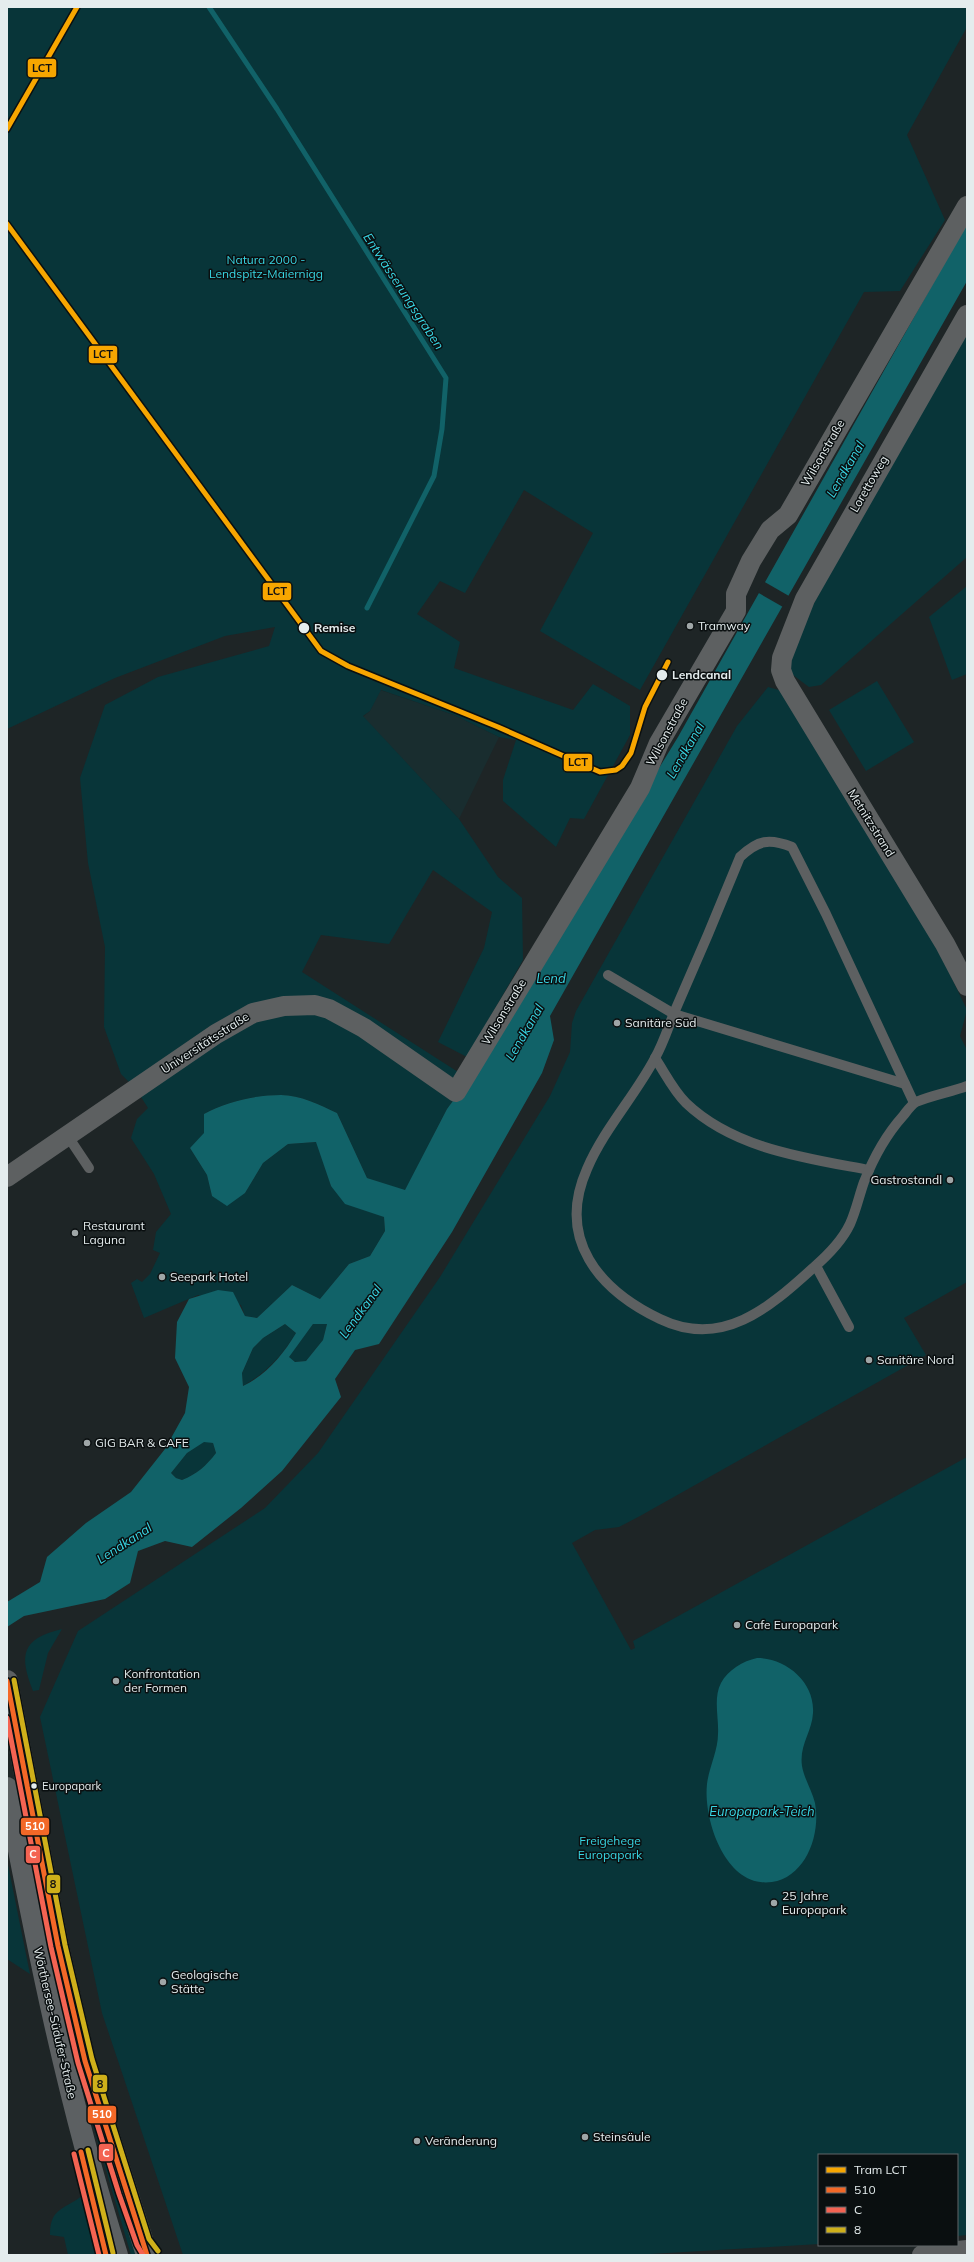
<svg xmlns="http://www.w3.org/2000/svg" width="974" height="2262" font-family="Mulish,sans-serif">
<rect width="100%" height="100%" fill="#1e2526"/>
<!-- built -->
<polygon fill="#192d2f" points="380,690 454,715 499,737 459,819 363,717 370,711"/>
<!-- green -->
<g fill="#083539">
<path d="M7,7H967V27L907,135L945,220L900,291L864,292L640,690L540,631L593,533L524,490L465,593L440,581L417,614L460,642L454,668L573,710L593,684L630,706V735L584,819L570,818L556,847L503,801V780L516,740L499,737L454,715L381,690L370,711L363,716L459,819L498,877L522,898L523,960L467,1057L438,1042L484,948L492,912L433,870L389,944L321,935L302,972L469,1079L447,1109L405,1191L367,1178L337,1113C320,1105 300,1095 281,1095C256,1095 226,1102 204,1114V1134L190,1148L207,1175L212,1196L245,1193L263,1163L288,1144L317,1142L331,1186L384,1217L385,1231L370,1256L349,1264L320,1299L292,1285L257,1318L245,1316L241,1305L198,1295L144,1318L131,1283L137,1279L142,1282L150,1274L160,1253L153,1250L156,1232L171,1214L154,1174L131,1138L137,1119L148,1108L136,1089L121,1074L104,1027L105,947L88,863L80,778L105,705L158,677L269,646L275,627L225,636L115,678L7,729Z"/>
<polygon points="967,329 967,557 821,685 809,687 789,672 786,657 837,559"/>
<polygon points="967,586 967,674 952,680 929,617"/>
<polygon points="877,681 914,742 866,771 829,710"/>
<polygon points="768,687 779,690 787,701 937,947 967,1010 960,1036 967,1050 967,1282 904,1318 926,1355 640,1516 619,1527 595,1530 572,1543 631,1650 635,1648 633,1641 967,1457 967,2235 957,2236 957,2155 819,2155 819,2244 634,2255 183,2255 102,2013 40,1717 78,1631 265,1508 318,1453 440,1277 550,1096 570,1052 572,1023 576,1011 737,726"/>
<path d="M285,1324L296,1333C282,1356 267,1372 243,1386L242,1373L253,1348L263,1338Z"/>
<polygon points="313,1324 327,1324 323,1340 306,1361 295,1362 288,1357"/>
<path d="M204,1441L213,1443L216,1453C206,1466 197,1474 182,1480L176,1478L171,1473L187,1453Z"/>
<path d="M62,1629L48,1653L39,1690L33,1691C19,1655 21,1639 62,1629Z"/>
<polygon points="7,1860 30,1974 7,1959"/>
<polygon points="89,2112 91,2112 137,2255 131,2255"/>
<path d="M84,2194L98,2255H68L64,2237L50,2235C50,2206 66,2210 84,2194Z"/>
</g>
<!-- water -->
<g fill="#116268" fill-rule="evenodd">
<path d="M967,223V281L550,1016L554,1040L542,1073L452,1232L379,1344L355,1350L335,1379L341,1397L282,1471L241,1508L192,1547L165,1541L138,1551L130,1583L105,1599L24,1616L7,1627V1602L40,1582L47,1557L86,1523L131,1492L165,1449L185,1413L189,1387L175,1358L177,1322L189,1299L218,1290L233,1292L245,1316L257,1318L292,1285L320,1299L349,1264L370,1256L385,1231L384,1217L345,1204L331,1186L316,1142L288,1144L263,1163L245,1193L227,1206L212,1196L207,1175L190,1148L204,1133V1114C226,1102 255,1095 281,1095C300,1095 320,1105 337,1113L367,1178L405,1190L447,1109L469,1079L678,737ZM285,1324L296,1333C283,1355 266,1375 243,1386L242,1373L253,1348L263,1338ZM313,1324H327L323,1340L306,1361L295,1362L289,1357ZM204,1442L213,1443L216,1453C206,1466 197,1474 182,1480L176,1478L171,1473L187,1453Z"/>
<path d="M757,1658C786,1658 815,1682 813,1713C812,1732 799,1745 802,1766C804,1778 812,1791 815,1803C821,1834 806,1877 772,1882C726,1889 703,1820 707,1784C709,1767 718,1751 718,1734C719,1718 713,1698 721,1683C728,1670 743,1661 757,1658Z"/>
</g>
<!-- pier -->
<polygon fill="#1e2526" points="763,581 789,596 783,607 757,592"/>
<g fill="none" stroke-linecap="round" stroke-linejoin="round">
<!-- stream -->
<polyline stroke="#116268" stroke-width="5" points="209,7 277,109 446,378 442,429 434,476 367,608"/>
<!-- lane -->
<g stroke="#5d6061" stroke-width="10">
<polyline points="608,975 674,1014 905,1084"/>
<path d="M655,1058C665,1073 673,1090 686,1103C734,1149 806,1158 869,1170"/>
<path d="M914,1103L826,914L792,847C769,838 758,840 740,857C719,909 697,961 674,1013C668,1028 663,1044 655,1058C635,1096 604,1129 587,1169C556,1239 599,1290 660,1319C722,1349 769,1308 813,1268C827,1256 842,1241 850,1224C856,1211 859,1196 864,1182C873,1159 886,1135 903,1116C907,1111 911,1105 916,1102C932,1095 951,1092 967,1086"/>
<polyline points="67,1135 89,1168"/>
<polyline points="816,1266 849,1327"/>
</g>
<!-- street -->
<g stroke="#5d6061" stroke-width="20">
<polyline points="967,315 805,599 782,658 781,670 785,681 945,944 967,986"/>
<polyline points="7,1177 216,1034 253,1013 284,1006 315,1005 329,1009 364,1028 456,1092 640,788 659,743 736,611 736,594 751,561 770,530 788,515 967,206"/>
<polyline points="922,2255 967,2250"/>
</g>
<!-- primary -->
<g stroke="#5c6062" stroke-width="22">
<polyline points="7,1681 58,1946 85,2061 147,2255"/>
<path d="M7,1788C37,1945 68,2102 117,2255"/>
</g>
<defs>
<g id="bus-1">
<polyline points="7,1681 58,1946 85,2061 147,2255"/>
<polyline points="81,2152 106,2255"/>
</g>
<g id="bus-2">
<polyline points="7,1718 51,1947 78,2063 119,2194 137,2245 143,2255"/>
<polyline points="74,2154 99,2255"/>
</g>
<g id="bus-3">
<polyline points="14,1680 65,1945 92,2059 149,2239 158,2251"/>
<polyline points="88,2150 113,2253"/>
</g>
</defs>
<!-- bus-1 casing -->
<use href="#bus-1" stroke="#0a0f10" stroke-width="8"/>
<!-- bus-2 casing -->
<use href="#bus-2" stroke="#0a0f10" stroke-width="8"/>
<!-- bus-3 casing -->
<use href="#bus-3" stroke="#0a0f10" stroke-width="8"/>
<!-- bus-1 -->
<use href="#bus-1" stroke="#f36827" stroke-width="5"/>
<!-- bus-2 -->
<use href="#bus-2" stroke="#f46352" stroke-width="5"/>
<!-- bus-3 -->
<use href="#bus-3" stroke="#cfb01a" stroke-width="5"/>
<defs>
<g id="tram-1">
<polyline points="7,129 77,7"/>
<polyline points="7,224 321,651 348,666 498,727 600,772 616,770 622,766 631,753 645,707 668,662"/>
</g>
</defs>
<!-- tram-1 casing -->
<use href="#tram-1" stroke="#0a0f10" stroke-width="8"/>
<!-- tram-1 -->
<use href="#tram-1" stroke="#f7a600" stroke-width="5"/>
</g>
<!-- markers -->
<g fill="#9fa6a7" stroke="#0a0f10" stroke-width="1.5">
<circle cx="690" cy="626" r="4"/>
<circle cx="617" cy="1023" r="4"/>
<circle cx="950" cy="1180" r="4"/>
<circle cx="75" cy="1233" r="4"/>
<circle cx="162" cy="1277" r="4"/>
<circle cx="869" cy="1360" r="4"/>
<circle cx="87" cy="1443" r="4"/>
<circle cx="737" cy="1625" r="4"/>
<circle cx="116" cy="1681" r="4"/>
<circle cx="774" cy="1903" r="4"/>
<circle cx="163" cy="1982" r="4"/>
<circle cx="585" cy="2137" r="4"/>
<circle cx="417" cy="2141" r="4"/>
</g>
<g fill="#e4eced" stroke="#0a0f10" stroke-width="1.5">
<circle cx="304" cy="628" r="6"/>
<circle cx="662" cy="675" r="6"/>
<circle cx="34" cy="1786" r="3.5"/>
</g>
<g text-anchor="middle" stroke-width="3" stroke-linejoin="round" paint-order="stroke">
<!-- bus labels -->
<g font-size="11" fill="#e4eced" stroke="#0a0f10" text-anchor="start">
<text x="42" y="1790">Europapark</text>
</g>
<!-- park labels -->
<g font-size="12" fill="#38d6e3" stroke="#0a0f10">
<text x="266" y="264">Natura 2000 -<tspan x="266" dy="14">Lendspitz-Maiernigg</tspan></text>
<text x="610" y="1845">Freigehege<tspan x="610" dy="14">Europapark</tspan></text>
</g>
<!-- street labels -->
<g font-size="12" fill="#e4eced" stroke="#0a0f10">
<text transform="translate(823 453) rotate(-60)" y="4">Wilsonstraße</text>
<text transform="translate(869 484) rotate(-60)" y="4">Lorettoweg</text>
<text transform="translate(667 732) rotate(-62)" y="4">Wilsonstraße</text>
<text transform="translate(871 823) rotate(58)" y="4">Metnitzstrand</text>
<text transform="translate(504 1012) rotate(-59)" y="4">Wilsonstraße</text>
<text transform="translate(205 1043) rotate(-33)" y="4">Universitätsstraße</text>
<text transform="translate(55 2023) rotate(77)" y="4">Wörthersee-Südufer-Straße</text>
</g>
<!-- poi labels -->
<g font-size="12" fill="#e4eced" stroke="#0a0f10" text-anchor="start">
<text x="698" y="630">Tramway</text>
<text x="625" y="1027">Sanitäre Süd</text>
<text x="942" y="1184" text-anchor="end">Gastrostandl</text>
<text x="83" y="1230">Restaurant<tspan x="83" dy="14">Laguna</tspan></text>
<text x="170" y="1281">Seepark Hotel</text>
<text x="877" y="1364">Sanitäre Nord</text>
<text x="95" y="1447">GIG BAR &amp; CAFE</text>
<text x="745" y="1629">Cafe Europapark</text>
<text x="124" y="1678">Konfrontation<tspan x="124" dy="14">der Formen</tspan></text>
<text x="782" y="1900">25 Jahre<tspan x="782" dy="14">Europapark</tspan></text>
<text x="171" y="1979">Geologische<tspan x="171" dy="14">Stätte</tspan></text>
<text x="593" y="2141">Steinsäule</text>
<text x="425" y="2145">Veränderung</text>
</g>
<!-- stop labels -->
<g font-size="12" font-weight="bold" fill="#e4eced" stroke="#0a0f10" text-anchor="start">
<text x="314" y="632">Remise</text>
<text x="672" y="679">Lendcanal</text>
</g>
<!-- water labels -->
<g font-size="13" font-style="italic" fill="#38d6e4" stroke="#0a0f10">
<text transform="translate(404 291) rotate(57)" y="5">Entwässerungsgraben</text>
<text transform="translate(845 469) rotate(-60)" y="5">Lendkanal</text>
<text transform="translate(685 750) rotate(-60)" y="5">Lendkanal</text>
<text x="551" y="983">Lend</text>
<text transform="translate(524 1032) rotate(-60)" y="5">Lendkanal</text>
<text transform="translate(360 1311) rotate(-54)" y="5">Lendkanal</text>
<text transform="translate(124 1543) rotate(-33)" y="5">Lendkanal</text>
<text x="762" y="1816">Europapark-Teich</text>
</g>
</g>
<g stroke="#0a0f10" stroke-width="1.5">
<rect x="27" y="58" width="30" height="20" rx="4" fill="#f7a600"/>
<rect x="88" y="345" width="30" height="19" rx="4" fill="#f7a600"/>
<rect x="262" y="582" width="30" height="19" rx="4" fill="#f7a600"/>
<rect x="563" y="753" width="30" height="19" rx="4" fill="#f7a600"/>
<rect x="20" y="1817" width="30" height="19" rx="4" fill="#f36827"/>
<rect x="25" y="1845" width="16" height="19" rx="4" fill="#f46352"/>
<rect x="46" y="1874" width="15" height="20" rx="4" fill="#cfb01a"/>
<rect x="92" y="2074" width="16" height="19" rx="4" fill="#cfb01a"/>
<rect x="87" y="2105" width="30" height="19" rx="4" fill="#f36827"/>
<rect x="98" y="2143" width="16" height="19" rx="4" fill="#f46352"/>
</g>
<g font-size="11" text-anchor="middle" font-weight="bold" fill="#fff">
<text x="35" y="1830">510</text>
<text x="33" y="1858">C</text>
<text x="102" y="2118">510</text>
<text x="106" y="2157">C</text>
</g>
<g font-size="11" text-anchor="middle" font-weight="bold" fill="#111">
<text x="42" y="72">LCT</text>
<text x="103" y="358">LCT</text>
<text x="277" y="595">LCT</text>
<text x="578" y="766">LCT</text>
<text x="53" y="1888">8</text>
<text x="100" y="2088">8</text>
</g>
<!-- border -->
<rect width="974" height="2262" fill="none" stroke="#e4eced" stroke-width="16"/>
<!-- legend -->
<rect x="818" y="2154" width="140" height="92" fill="#0a0f10" stroke="#616768"/>
<rect x="826" y="2167" width="20" height="6" fill="#f7a600" stroke="#616768"/>
<text x="854" y="2174" font-size="12" fill="#e4eced">Tram LCT</text>
<rect x="826" y="2187" width="20" height="6" fill="#f36827" stroke="#616768"/>
<text x="854" y="2194" font-size="12" fill="#e4eced">510</text>
<rect x="826" y="2207" width="20" height="6" fill="#f46352" stroke="#616768"/>
<text x="854" y="2214" font-size="12" fill="#e4eced">C</text>
<rect x="826" y="2227" width="20" height="6" fill="#cfb01a" stroke="#616768"/>
<text x="854" y="2234" font-size="12" fill="#e4eced">8</text>
</svg>
